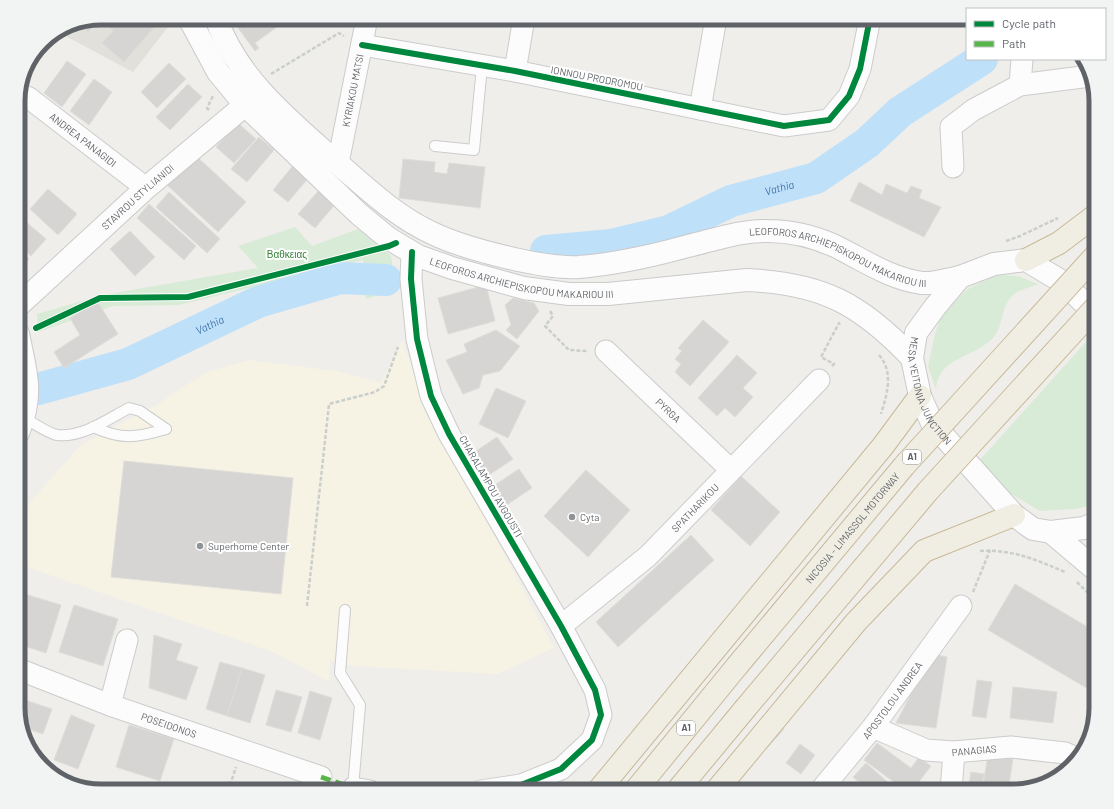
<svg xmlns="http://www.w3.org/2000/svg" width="1114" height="809" font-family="Barlow,sans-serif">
<rect width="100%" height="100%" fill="#efeeea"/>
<!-- commercial -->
<polygon fill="#f7f3e4" points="402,341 434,423 554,648 497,674 353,666 330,660 329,682 276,653 18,564 24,509 81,445 160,403 183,387 208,372 249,360 336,371 381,383"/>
<!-- education -->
<polygon fill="#e2e0da" points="101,18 175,18 133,72 58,32 69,24"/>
<!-- green -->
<g fill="#d8ebd6">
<polygon points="295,227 312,246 358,229 391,256 396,290 366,299 363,260 179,305 113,306 38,332 37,314 103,295 258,268 238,246"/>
<path d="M996,275L1018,276L1038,284C1031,287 1019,290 1013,295C1000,307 1004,327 992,339C973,358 937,358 936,390L928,366L935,334L940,319L966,290Z"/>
<polygon points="1093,334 1096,338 1096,501 1089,506 1075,509 1040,511 993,483 979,461"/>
</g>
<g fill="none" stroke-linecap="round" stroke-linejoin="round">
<!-- river -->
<g stroke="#bfe0f9" stroke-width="32">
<path id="s1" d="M546,251L611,245L669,231L731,201L816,178L867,143L900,112L982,59"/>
<path id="s2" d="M38,389L128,364L258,302L341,278L386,280"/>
</g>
</g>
<!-- building -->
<g fill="#d6d5d3" stroke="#deddd9">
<polygon points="101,18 115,18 120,22 123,18 162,18 124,62 102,43 113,31 99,19 88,32 77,23"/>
<polygon points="236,18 289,18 255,43 259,48 255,51 233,21"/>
<polygon points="34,54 38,56 28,80 23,78 27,64"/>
<polygon points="67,61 86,74 62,107 44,93"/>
<polygon points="169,63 186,79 157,108 141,92"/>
<polygon points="94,79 112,92 89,125 70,111"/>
<polygon points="188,84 202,97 170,130 156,117"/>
<polygon points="238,123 256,139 234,163 216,147"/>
<polygon points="259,137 274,150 247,182 231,169"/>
<polygon points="195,155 246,202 218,232 167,185"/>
<polygon points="403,159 435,162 434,172 447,174 449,163 485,167 480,208 399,198"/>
<polygon points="296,162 311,175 288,202 273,190"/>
<polygon points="859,182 882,195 886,184 907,193 911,186 922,190 919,198 941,207 924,237 850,201"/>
<polygon points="48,189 77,214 58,235 30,209"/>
<polygon points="320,189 336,203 315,228 298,214"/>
<polygon points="169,192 220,239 207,253 156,207"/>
<polygon points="149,204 196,246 184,260 137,218"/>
<polygon points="18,215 46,239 31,256 18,245"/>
<polygon points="130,231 155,257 135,276 110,249"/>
<polygon points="18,249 29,259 18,271"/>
<polygon points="486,285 495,321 448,334 438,298"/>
<polygon points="513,298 534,303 539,311 517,339 506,330 511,325 505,305"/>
<polygon points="97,301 118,334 64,368 54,352 80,335 70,318"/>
<polygon points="703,320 729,342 690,386 675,372 681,364 675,359 682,351 678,348"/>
<polygon points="496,330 520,346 500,371 483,375 479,388 463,394 446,360 467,352 464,344"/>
<polygon points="737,355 757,373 743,388 753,397 735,417 725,408 717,416 698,398"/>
<polygon points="496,388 526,401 508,438 479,424"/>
<polygon points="497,437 513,459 486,477 470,455"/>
<polygon points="124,461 293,478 281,594 111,577"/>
<polygon points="519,469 532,488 505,506 492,487"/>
<polygon points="586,470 630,510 588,557 544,516"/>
<polygon points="741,476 780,512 750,546 711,510"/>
<polygon points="691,535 714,560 618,647 596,622"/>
<polygon points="1015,584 1096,632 1096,680 1090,690 988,630"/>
<polygon points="18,592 61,605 46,653 18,644"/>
<polygon points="74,605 118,619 103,666 59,652"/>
<polygon points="154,635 182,644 176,660 198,667 186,700 149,688"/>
<polygon points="932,654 947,657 936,728 896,723"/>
<polygon points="220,662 242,668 227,716 206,709"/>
<polygon points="242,668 265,675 250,723 227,716"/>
<polygon points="977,680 992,682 986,718 972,716"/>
<polygon points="1013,687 1057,692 1053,723 1010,718"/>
<polygon points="276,690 302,697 291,732 266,725"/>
<polygon points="310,691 332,698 320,740 298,733"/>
<polygon points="19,698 52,709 43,734 22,727 18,713"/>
<polygon points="71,715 95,725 78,769 54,760"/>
<polygon points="780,724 784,729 765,750 761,745"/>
<polygon points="129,725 174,739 160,781 116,767"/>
<polygon points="877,743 911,768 919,757 931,766 912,791 906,791 864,760"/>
<polygon points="800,744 815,755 801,774 786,763"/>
<polygon points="988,755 1013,759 1008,791 982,791"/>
<polygon points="866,763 892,786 887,791 869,791 853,777"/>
<polygon points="971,772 984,774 981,791 968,791"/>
<polygon points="735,781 741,787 737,791 727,791"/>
<polygon points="758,785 766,791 754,790"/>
</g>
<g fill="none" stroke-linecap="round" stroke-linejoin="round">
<defs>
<g id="lane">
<polyline points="435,146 474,150 482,66"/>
<path d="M24,418C34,423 47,433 57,435C82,438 108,419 129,408L140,411L166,429"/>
<path d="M93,427C122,440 136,438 166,429"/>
<polyline points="345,610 340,673 360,705 353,788"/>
</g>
<g id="street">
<polyline points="362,45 515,71 784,126 829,120 849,96 860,69 870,18"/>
<polyline points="515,71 524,18"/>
<polyline points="1020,85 1022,59"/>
<path id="s3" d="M19,94L29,98L146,188"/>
<polyline points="700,109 716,18"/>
<path id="s4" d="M338,163L367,18"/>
<polyline points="953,167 951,127 973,110 1020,85 1090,76"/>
<polyline points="412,252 411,279 417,339 431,396 449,434 561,626 595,690 601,715 592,740 561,769 521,785 481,791"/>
<path id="s5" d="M606,351L731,470"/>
<path id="s6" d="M561,626L648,556L819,380"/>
<path id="s7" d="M18,669L110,705L321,777"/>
<polyline points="110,705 127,640"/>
<path id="s8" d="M873,727L926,750L954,752L1011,747L1065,753L1078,759"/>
<polyline points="353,788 370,791"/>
<path id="s9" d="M820,791L873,727L961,606"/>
<polyline points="951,791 954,752"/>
</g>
<g id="secondary">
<path id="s10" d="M189,18L218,72L245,105L359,214L388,238L418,256L452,268L524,288L569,294H608L747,280C822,283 861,304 912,358"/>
<path id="s11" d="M216,18C237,79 290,121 336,162C367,188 395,216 432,233C465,249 543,269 579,267C616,264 652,256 688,246C714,240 741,230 768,231C790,231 815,237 835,246C863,260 891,279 922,283C934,284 949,279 960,277"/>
<path id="s12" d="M18,306L146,188L256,96"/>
<path id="s13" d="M1096,314L1061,281L1026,260L994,264L960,277L935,307L916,333L912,358L920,396L932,423L1014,515L1033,529L1051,532L1084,528L1096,523"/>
<path d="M18,433C34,394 26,373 18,334"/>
<polyline points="1051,532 1096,570"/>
</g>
<g id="highway">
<polyline points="1026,260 1059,243 1096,215"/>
<polyline points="598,791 883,446 920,396"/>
<polyline points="635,791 737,666"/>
<polyline points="677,791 744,710"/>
<polyline points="716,791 856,622 924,551 1014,515"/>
</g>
</defs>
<!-- lane casing -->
<use href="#lane" stroke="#cbcccc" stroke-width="12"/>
<!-- street casing -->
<use href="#street" stroke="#cbcccc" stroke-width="23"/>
<!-- secondary casing -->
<use href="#secondary" stroke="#cacacb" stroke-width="24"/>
<!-- highway casing -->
<use href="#highway" stroke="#c8b996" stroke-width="24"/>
<!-- path -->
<g stroke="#cacfcc" stroke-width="2.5" stroke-dasharray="4 2" stroke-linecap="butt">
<polyline points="271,74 339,33 344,36"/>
<polyline points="209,110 207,108 213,96"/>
<polyline points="1006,241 1020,236 1058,218"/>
<polyline points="550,311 553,316 545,326 569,350 587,351"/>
<path d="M879,355C894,372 887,394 881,414"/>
<polyline points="832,366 834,364 821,357 839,323 840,325"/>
<path d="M980,551C1012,549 1037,560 1065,572"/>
<polyline points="1077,582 1096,601"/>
<polyline points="973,592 990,550"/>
<polyline points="307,606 329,404 375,392 384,386 398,347"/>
<polyline points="228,791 236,767"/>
</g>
<!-- lane -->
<use href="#lane" stroke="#fdfcfc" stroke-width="10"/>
<!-- street -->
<use href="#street" stroke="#fdfcfc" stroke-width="21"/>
<!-- secondary -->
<use href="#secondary" stroke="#fdfcfc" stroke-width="22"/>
<!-- highway -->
<use href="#highway" stroke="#f0ede3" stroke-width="22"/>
<defs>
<g id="highway-bridge">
<path id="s14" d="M737,666L904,466L1096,255"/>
<polyline points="744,710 928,491 1096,307"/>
</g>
</defs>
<!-- highway-bridge casing -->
<use href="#highway-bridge" stroke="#c8b996" stroke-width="24" stroke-linecap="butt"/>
<!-- highway-bridge -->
<use href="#highway-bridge" stroke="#f0ede3" stroke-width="22"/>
<!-- quiet -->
<polyline stroke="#58b549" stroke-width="5" stroke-dasharray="10 5" stroke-linecap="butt" points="321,777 353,788"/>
<defs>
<g id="cycleway">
<polyline points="362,45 515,71 784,126 829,120 849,96 860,69 870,18"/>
<polyline points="412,252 411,279 417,339 431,396 449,434 561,626 595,690 601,715 592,740 561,769 521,785 481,791"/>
<polyline points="36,328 100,298 188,297 389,246 396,243"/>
</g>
</defs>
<!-- cycleway casing -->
<use href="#cycleway" stroke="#fff" stroke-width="8"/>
<!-- cycleway -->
<use href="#cycleway" stroke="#00873e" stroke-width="6"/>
</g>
<!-- markers -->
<g fill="#919496" stroke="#fff" stroke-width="1.5">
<circle cx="572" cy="517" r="4"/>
<circle cx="200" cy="546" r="4"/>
</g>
<g text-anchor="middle" stroke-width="4" stroke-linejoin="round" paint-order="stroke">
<!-- shield labels -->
<g fill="#fff" stroke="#8f9295" stroke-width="1">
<rect x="903" y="450" width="18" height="14" rx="3"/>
<rect x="677" y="721" width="18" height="14" rx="3"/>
</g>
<g font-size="9" font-weight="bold" fill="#5f6368">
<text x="912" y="460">A1</text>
<text x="686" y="731">A1</text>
</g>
<!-- street labels -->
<g font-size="10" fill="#5f6368" stroke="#fff">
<text transform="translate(597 78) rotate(11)" y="4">IONNOU PRODROMOU</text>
<text dy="4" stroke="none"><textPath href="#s4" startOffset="74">KYRIAKOU MATSI</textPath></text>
<text dy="4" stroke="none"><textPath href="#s3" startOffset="79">ANDREA PANAGIDI</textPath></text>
<text dy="4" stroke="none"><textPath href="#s12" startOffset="162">STAVROU STYLIANIDI</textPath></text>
<text dy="4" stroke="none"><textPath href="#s11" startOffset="729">LEOFOROS ARCHIEPISKOPOU MAKARIOU III</textPath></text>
<text dy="4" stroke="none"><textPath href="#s10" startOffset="441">LEOFOROS ARCHIEPISKOPOU MAKARIOU III</textPath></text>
<text dy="4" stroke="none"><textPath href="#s13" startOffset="291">MESA YEITONIA JUNCTION</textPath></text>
<text dy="4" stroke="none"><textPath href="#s5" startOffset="86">PYRGA</textPath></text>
<text transform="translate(491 486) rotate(60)" y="4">CHARALAMPOU AVGOUSTI</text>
<text dy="4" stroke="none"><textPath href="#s6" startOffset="179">SPATHARIKOU</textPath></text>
<text dy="4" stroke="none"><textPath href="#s14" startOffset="180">NICOSIA - LIMASSOL MOTORWAY</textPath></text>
<text dy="4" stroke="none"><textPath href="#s9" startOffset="116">APOSTOLOU ANDREA</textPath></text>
<text dy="4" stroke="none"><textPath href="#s7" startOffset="161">POSEIDONOS</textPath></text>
<text dy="4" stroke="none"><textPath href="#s8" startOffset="106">PANAGIAS</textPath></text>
</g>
<!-- park labels -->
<g font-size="10" fill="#348238" stroke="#fff">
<text x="287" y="258">Βαθκειας</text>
</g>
<!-- poi labels -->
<g font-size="10" fill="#5f6368" stroke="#fff" text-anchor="start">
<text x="580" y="521">Cyta</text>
<text x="208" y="550">Superhome Center</text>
</g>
<!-- water labels -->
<g font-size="11" font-style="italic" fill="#4174aa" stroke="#fff">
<text dy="4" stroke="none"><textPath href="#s1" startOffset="244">Vathia</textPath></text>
<text dy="4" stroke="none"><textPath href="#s2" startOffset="184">Vathia</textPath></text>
</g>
</g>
<!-- crop -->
<path d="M0 0H1114V809H0ZM101 25H1013A76 76 0 0 1 1089 101V708A76 76 0 0 1 1013 784H101A76 76 0 0 1 25 708V101A76 76 0 0 1 101 25Z" fill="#f2f3f3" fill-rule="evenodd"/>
<path fill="none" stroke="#5f6368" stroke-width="5" d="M101 25H1013A76 76 0 0 1 1089 101V708A76 76 0 0 1 1013 784H101A76 76 0 0 1 25 708V101A76 76 0 0 1 101 25Z"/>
<!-- legend -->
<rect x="966" y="8" width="140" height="52" fill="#ffffff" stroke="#bfc1c3"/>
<rect x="974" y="21" width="20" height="6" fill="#00873e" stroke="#bfc1c3"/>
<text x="1002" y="28" font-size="12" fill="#5f6368">Cycle path</text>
<rect x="974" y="41" width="20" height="6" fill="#58b549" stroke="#bfc1c3"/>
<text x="1002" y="48" font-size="12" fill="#5f6368">Path</text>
</svg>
